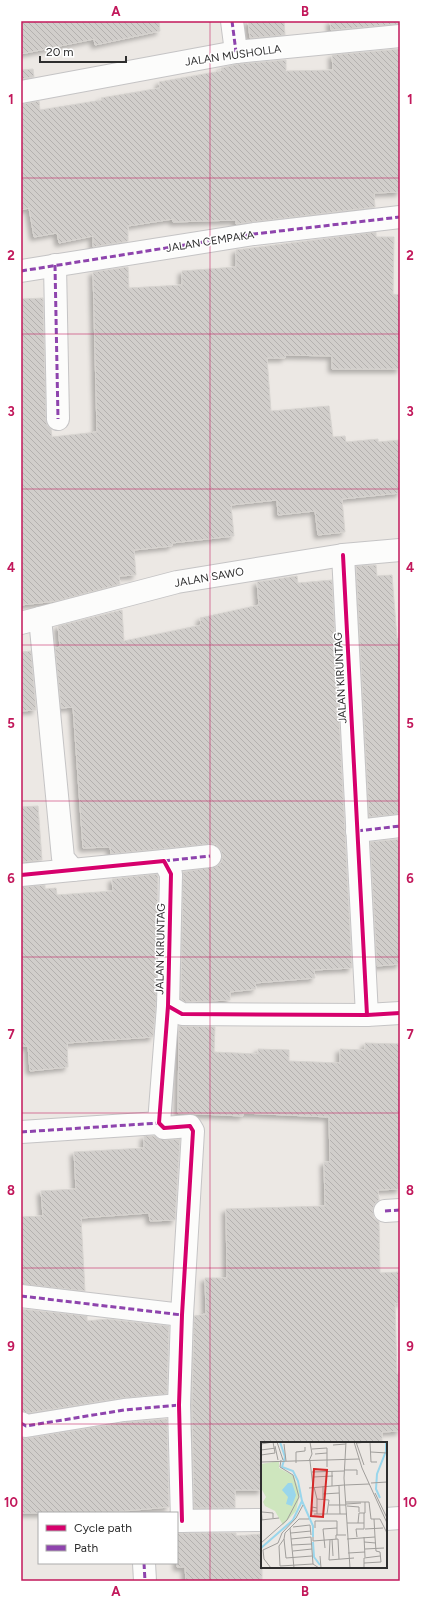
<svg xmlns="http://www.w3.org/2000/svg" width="421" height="1602" font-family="Figtree,sans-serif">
<defs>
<pattern id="building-back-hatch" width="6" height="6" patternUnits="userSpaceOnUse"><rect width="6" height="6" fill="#d1cecb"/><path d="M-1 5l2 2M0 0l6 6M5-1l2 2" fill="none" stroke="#b4b1af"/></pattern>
<filter id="shadow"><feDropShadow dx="-3.5" dy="3.5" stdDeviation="2" flood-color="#0004"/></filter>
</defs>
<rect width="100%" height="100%" fill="#ece8e4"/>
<!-- building -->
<g fill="url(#building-back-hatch)" stroke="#d7d4d0" filter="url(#shadow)">
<polygon points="21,21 159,21 160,31 95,45 94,39 21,54"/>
<polygon points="248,21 284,21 285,35 250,38"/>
<polygon points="330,21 400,21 400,24 331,30"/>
<polygon points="400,49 400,192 374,193 375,207 236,224 236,220 173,222 173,219 128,226 128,241 93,247 93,236 59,243 57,233 34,237 29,208 21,210 21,104 39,101 40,110 102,100 101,98 160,88 159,82 221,71 221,68 238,64 286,60 286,71 333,70 332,55"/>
<polygon points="33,69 34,77 21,79 21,70"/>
<polygon points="376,232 376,237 394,237 393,294 400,295 400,369 332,369 332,356 285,355 285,358 267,358 271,411 329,406 333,437 345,436 346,442 378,439 378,442 400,440 400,493 342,499 345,532 318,535 315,511 278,515 277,500 231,505 234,536 172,543 172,546 134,550 136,575 119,576 120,584 57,601 21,605 21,299 43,298 46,419 47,425 51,429 52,437 97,432 93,272 128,267 129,288 182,285 182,271 236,267 236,250"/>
<polygon points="376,565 377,576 392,575 397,638 400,638 400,814 369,817 356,566"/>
<polygon points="297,576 298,583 332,580 352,968 314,970 315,978 255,983 256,989 230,992 230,1000 185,1002 181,999 183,872 217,866 222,861 222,854 220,848 215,844 209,844 111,854 110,847 83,848 73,707 61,708 55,648 60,647 58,626 122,610 124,641 201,625 200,618 259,605 257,582"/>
<polygon points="31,651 36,710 21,711 21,652"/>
<polygon points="38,806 42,860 21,862 21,807"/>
<polygon points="400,839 400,964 377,966 370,842"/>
<polygon points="157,874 158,877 156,1005 153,1037 67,1043 68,1067 30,1071 28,1046 21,1046 21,887 45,885 45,889 56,888 57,895 113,891 112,879"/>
<polygon points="179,1026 215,1027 214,1052 258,1054 258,1049 289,1050 289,1061 340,1063 340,1049 365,1050 365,1043 400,1044 400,1189 378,1190 379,1200 374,1205 373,1211 374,1218 379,1222 380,1273 399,1272 400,1303 395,1303 397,1374 400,1374 400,1431 382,1432 382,1443 262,1443 262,1490 235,1490 235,1508 194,1508 192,1405 194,1316 206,1314 205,1278 227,1278 226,1209 325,1206 324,1162 330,1162 329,1117 243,1113 243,1116 178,1113"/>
<polygon points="144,1136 154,1136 165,1140 180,1139 175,1220 150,1221 149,1213 81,1218 85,1291 21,1284 21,1217 43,1216 41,1191 76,1189 74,1152 144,1148"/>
<polygon points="21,1309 87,1316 87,1321 107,1319 169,1326 167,1394 122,1398 28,1413 21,1411"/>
<polygon points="167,1419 169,1507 102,1513 21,1513 21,1437 28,1438 126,1422"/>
<polygon points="177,1533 236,1533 236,1536 262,1534 262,1581 186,1581 185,1567 177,1567"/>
</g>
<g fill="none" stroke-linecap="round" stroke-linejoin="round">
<defs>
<g id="minor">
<polyline points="232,21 236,52"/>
<polyline points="21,92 236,52 400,36"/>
<polyline points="55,265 58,419"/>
<polyline points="21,271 254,234 400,217"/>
<polyline points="343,555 367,1015"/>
<polyline points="40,618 63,858 73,870"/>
<polyline points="21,623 177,582 343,555 400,550"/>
<polyline points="357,831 400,826"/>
<polyline points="164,861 210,856"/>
<polyline points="21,875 164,861 171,874 168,1006 182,1014 367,1015 400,1013"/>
<polyline points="168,1006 159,1123 164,1128 190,1126 193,1131 182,1315 179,1405 182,1521"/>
<polyline points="21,1132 159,1123"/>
<polyline points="385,1211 400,1210"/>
<polyline points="21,1296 182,1315"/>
<polyline points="21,1423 26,1426 124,1410 179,1405"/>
<polyline points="386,1519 400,1518"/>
<polyline points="177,1521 262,1520"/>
<polyline points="144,1563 145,1581"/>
</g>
</defs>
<!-- minor casing -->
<use href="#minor" stroke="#c5c4c5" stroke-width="24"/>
<!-- minor -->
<use href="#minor" stroke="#fcfcfb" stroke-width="22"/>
<!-- quiet -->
<g stroke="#8e44ad" stroke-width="3" stroke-dasharray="6 3" stroke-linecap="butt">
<polyline points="232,21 236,52"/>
<polyline points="55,265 58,419"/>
<polyline points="21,271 254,234 400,217"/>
<polyline points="357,831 400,826"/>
<polyline points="164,861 210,856"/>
<polyline points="21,1132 159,1123"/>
<polyline points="385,1211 400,1210"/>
<polyline points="21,1296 182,1315"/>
<polyline points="21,1423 26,1426 124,1410 179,1405"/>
<polyline points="144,1563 145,1581"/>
</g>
<defs>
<g id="cycleway">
<polyline points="343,555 367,1015"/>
<polyline points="21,875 164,861 171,874 168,1006 182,1014 367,1015 400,1013"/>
<polyline points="168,1006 159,1123 164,1128 190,1126 193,1131 182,1315 179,1405 182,1521"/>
</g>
</defs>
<!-- cycleway casing -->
<use href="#cycleway" stroke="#fff" stroke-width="6"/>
<!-- cycleway -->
<use href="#cycleway" stroke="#d6006c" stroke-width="4"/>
</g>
<!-- grid -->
<path fill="none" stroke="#c2185b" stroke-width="1" stroke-opacity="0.55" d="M210,21V1581M21,178H400M21,334H400M21,489H400M21,645H400M21,801H400M21,957H400M21,1113H400M21,1268H400M21,1424H400"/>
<g text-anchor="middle" stroke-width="3" stroke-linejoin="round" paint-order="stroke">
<!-- street labels -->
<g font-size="11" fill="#2e2e2e" stroke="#fff">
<text transform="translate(233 55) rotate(-8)" y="4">JALAN MUSHOLLA</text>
<text transform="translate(210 241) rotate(-9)" y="4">JALAN CEMPAKA</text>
<text transform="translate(209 577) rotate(-10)" y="4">JALAN SAWO</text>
<text transform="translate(340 678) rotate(-93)" y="4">JALAN KIRUNTAG</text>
<text transform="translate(160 949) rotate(-89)" y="4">JALAN KIRUNTAG</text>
</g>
</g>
<!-- overview -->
<g transform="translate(261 1442)">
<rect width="126" height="126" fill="#ece8e4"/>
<path d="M18,19V26L33,34L39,51L35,69L22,83L14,69L4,64L2,60L5,55L0,46V22Z" fill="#cee6be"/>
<path d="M27,41H31L35,53L31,64L25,62L27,55L21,48Z" fill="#99d6ec"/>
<path fill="none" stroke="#99d6ec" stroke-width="2" d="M119,56L115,47L116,32L125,9V0M41,59L52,84V95M52,100L53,115L59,123M0,106L32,78L41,59L37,39L32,29L21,25L24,15L19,0"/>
<path fill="none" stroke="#a09e9b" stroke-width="1" d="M16,0L22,18M85,0L83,36L89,126M93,0L101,26L126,81M95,0L103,23M109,0L110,20H116M95,1L107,0M0,2L12,0M23,2L25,19M72,3L85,2M14,4L17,18M51,7L66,6V25M0,8L15,6M110,10L126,11M54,12L66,11M0,13L14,11L12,0M48,19L51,12L49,0M49,19L52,45M0,20L98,17M35,21V10L44,9V5M83,28H96V33M71,29V44M51,30L83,29M52,35L72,34M110,41L126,40M84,43L108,42M78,44L79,72M53,45L56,57L68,58L66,72M48,46L83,43M114,51L126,76M62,52L78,51M62,58V44M85,60H108L110,77H119L126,91M85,62L100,61M68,63H85M86,64L98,65V70M0,65L1,78M56,69H51V65L56,66M1,70L12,71V76M53,72H86M56,72V57M48,77H38L24,91L23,97L25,116L51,114M113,77L114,95M0,78L18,76M86,81H103M97,81L98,71H104V60M32,85L49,83L50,93M29,86L33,126M54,86V79H76V93M104,87L122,86M30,91L50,89M52,95V99L77,97L78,117M96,95L95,87H103V71M103,95L104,115M23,97L18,104L19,124L52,122M30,97L50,95L52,122L58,126M71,97L72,114M75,97V93H85M86,97L114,95L115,109L119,110L120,120L103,121M69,98L68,118L93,116M103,100L115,101M0,101L26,78L38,55L32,33L19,25L20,18M31,103L51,102M64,106L62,87L76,86M104,107L123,106M32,109L51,107M87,111L104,110M59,114L60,126M10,126L3,117L2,108L17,101L21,91L35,76L42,63M103,126V116L119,114"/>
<path fill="#d62828" fill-opacity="0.15" stroke="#d62828" stroke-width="2" d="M53,27L66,28L62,75L50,74Z"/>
<rect width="126" height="126" fill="none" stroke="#2e2e2e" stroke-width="2"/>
</g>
<!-- border -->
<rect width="421" height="1602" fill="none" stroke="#ffffff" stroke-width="44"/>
<!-- legend -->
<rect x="38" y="1512" width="140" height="52" fill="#ffffff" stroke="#ababab"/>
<rect x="46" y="1525" width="20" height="6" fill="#d6006c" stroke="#ababab"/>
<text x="74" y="1532" font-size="12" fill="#2e2e2e">Cycle path</text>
<rect x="46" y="1545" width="20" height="6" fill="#8e44ad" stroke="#ababab"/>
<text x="74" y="1552" font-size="12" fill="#2e2e2e">Path</text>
<!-- scale -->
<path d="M40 56v6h86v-6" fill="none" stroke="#2e2e2e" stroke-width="2"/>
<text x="46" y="56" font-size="12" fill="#2e2e2e" stroke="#ffffff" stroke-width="3" paint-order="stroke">20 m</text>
<rect x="22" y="22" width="377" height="1558" fill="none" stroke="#c2185b" stroke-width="1.5"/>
<g font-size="13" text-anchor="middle" font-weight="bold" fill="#c2185b">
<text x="116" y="16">A</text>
<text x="305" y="16">B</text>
<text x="11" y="104">1</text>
<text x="410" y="104">1</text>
<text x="11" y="260">2</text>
<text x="410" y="260">2</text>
<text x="11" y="416">3</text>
<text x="410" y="416">3</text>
<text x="11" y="572">4</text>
<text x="410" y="572">4</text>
<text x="11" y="728">5</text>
<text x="410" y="728">5</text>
<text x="11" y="883">6</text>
<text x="410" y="883">6</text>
<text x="11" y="1039">7</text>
<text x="410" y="1039">7</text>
<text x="11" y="1195">8</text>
<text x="410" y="1195">8</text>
<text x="11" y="1351">9</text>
<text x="410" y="1351">9</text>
<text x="11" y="1507">10</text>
<text x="410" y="1507">10</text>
<text x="116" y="1596">A</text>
<text x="305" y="1596">B</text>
</g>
</svg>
